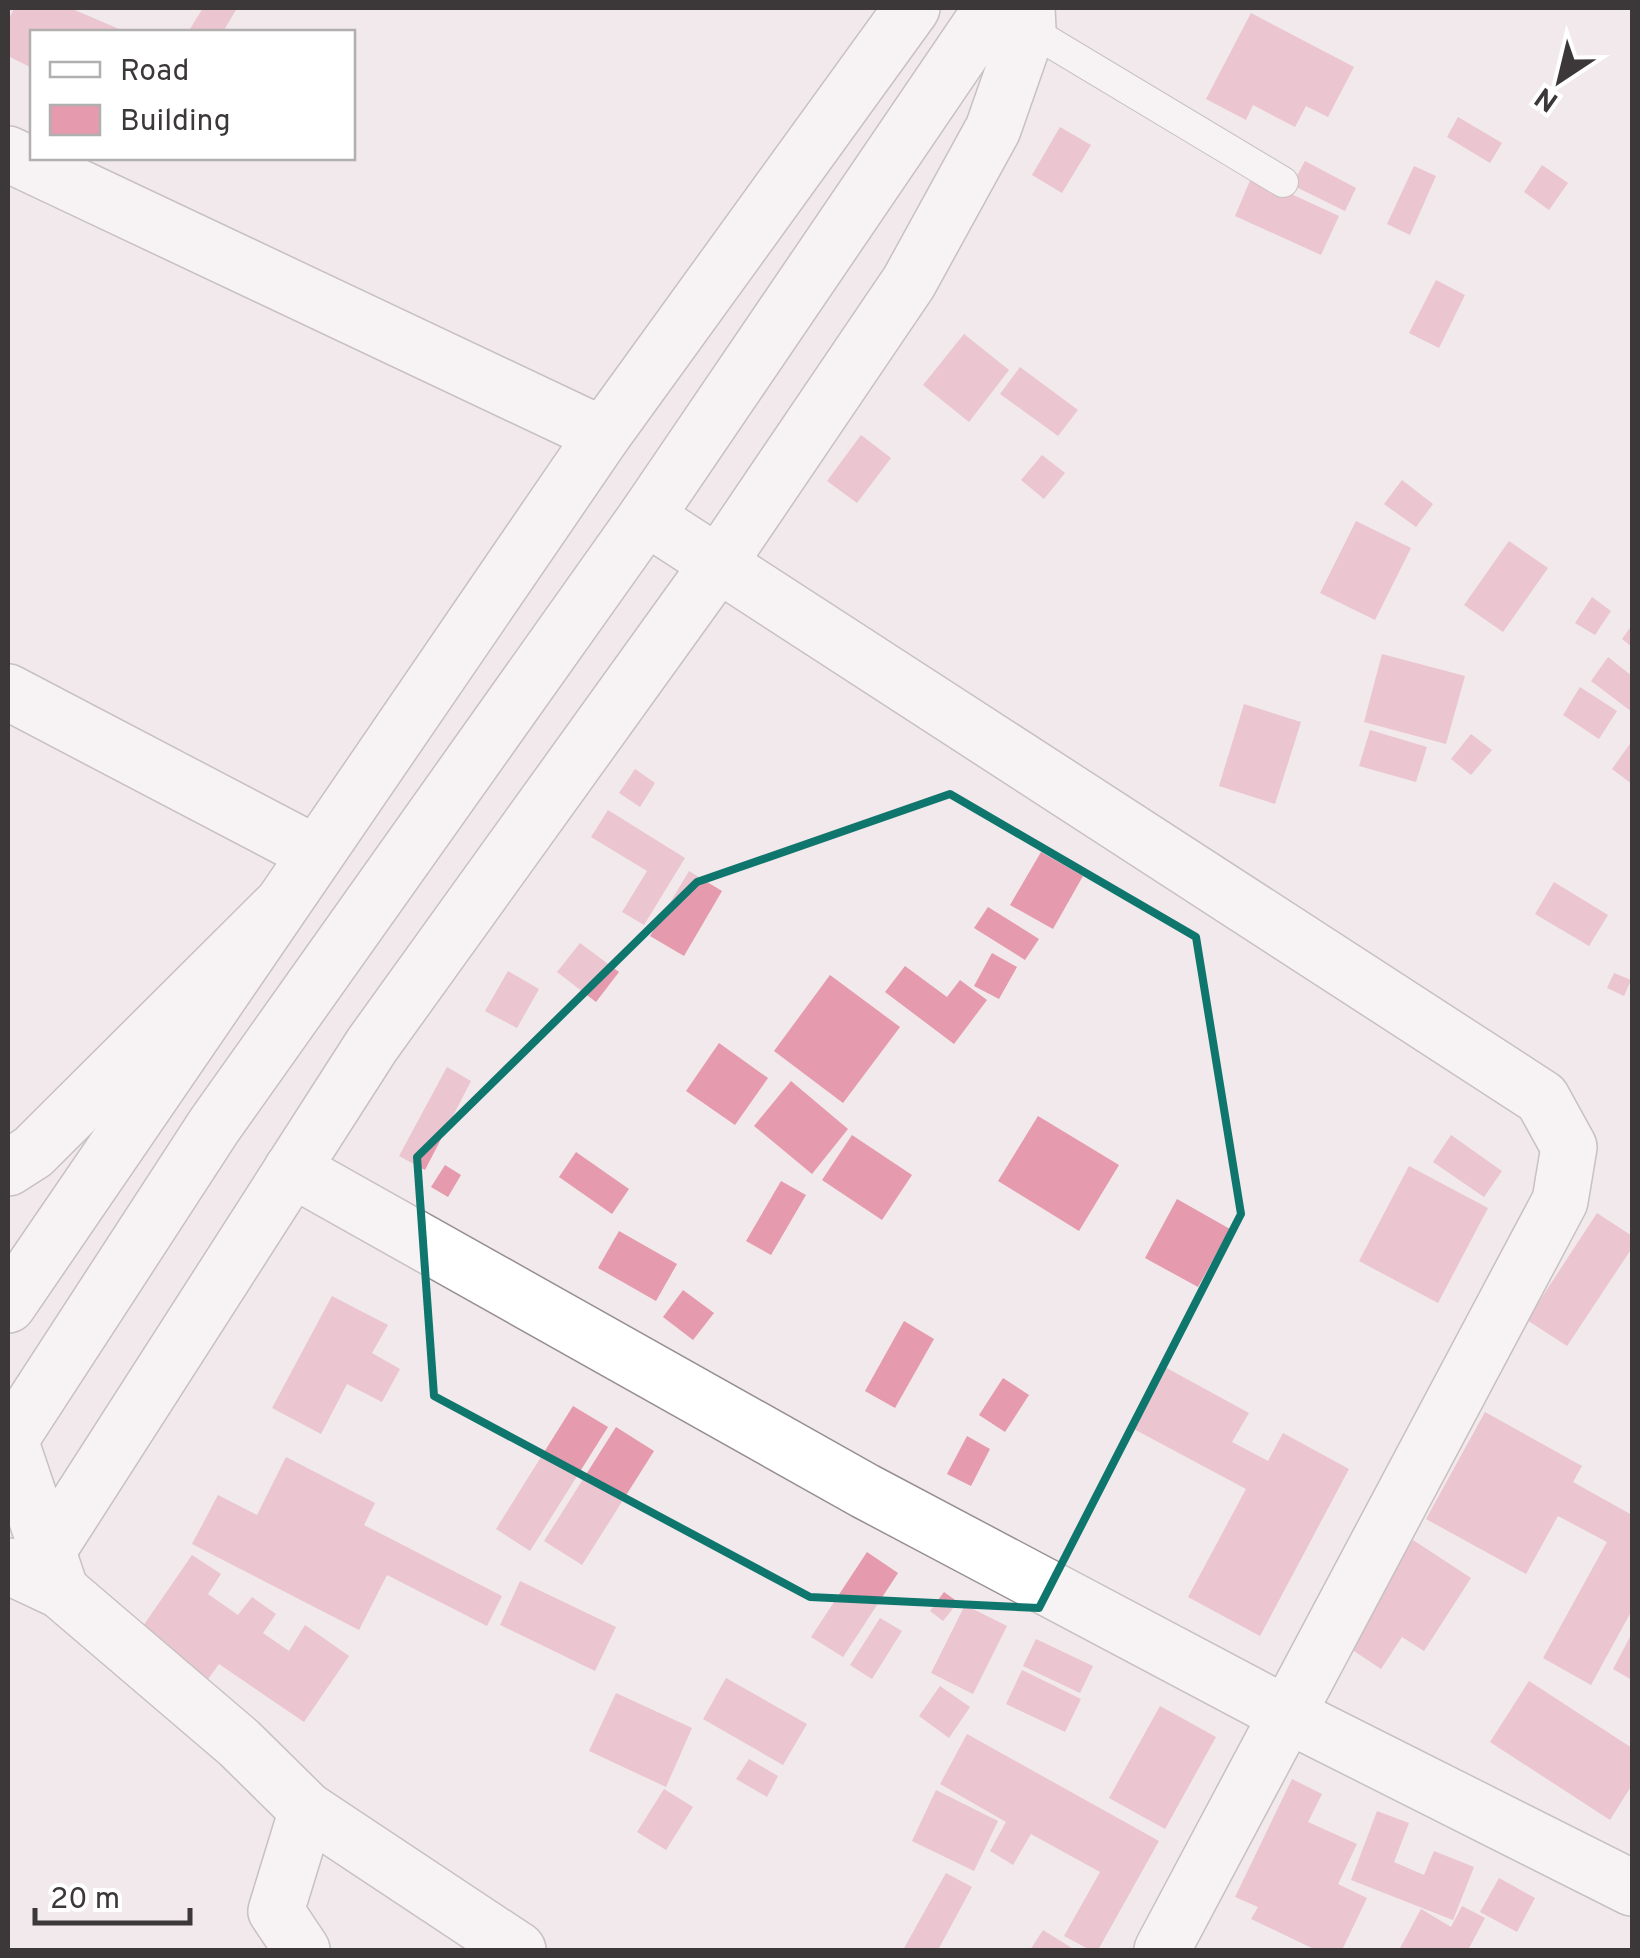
<svg xmlns="http://www.w3.org/2000/svg" width="1640" height="1958" font-family="Overpass,sans-serif">
<rect width="100%" height="100%" fill="#f1e9eb"/>
<!-- building -->
<g fill="#e59aad">
<polygon points="14,8 70,8 126,32 32,32 32,68 8,56 8,21"/>
<polygon points="203,8 237,8 223,32 188,32"/>
<polygon points="1251,13 1354,67 1328,117 1306,106 1295,127 1253,105 1246,120 1206,99"/>
<polygon points="1458,117 1502,143 1490,163 1447,137"/>
<polygon points="1060,127 1091,145 1062,193 1032,175"/>
<polygon points="1305,161 1356,188 1345,211 1292,185"/>
<polygon points="1542,165 1568,183 1549,210 1524,192"/>
<polygon points="1414,166 1436,176 1410,235 1387,224"/>
<polygon points="1252,176 1339,216 1321,255 1235,216"/>
<polygon points="1436,280 1465,295 1439,348 1409,333"/>
<polygon points="964,334 1009,370 969,422 923,385"/>
<polygon points="1020,367 1078,410 1058,436 1000,394"/>
<polygon points="861,435 891,458 857,503 827,481"/>
<polygon points="1042,455 1065,473 1044,499 1021,480"/>
<polygon points="1402,480 1433,504 1416,527 1384,504"/>
<polygon points="1356,521 1411,548 1375,620 1320,593"/>
<polygon points="1509,541 1548,568 1503,632 1464,605"/>
<polygon points="1592,597 1611,611 1595,635 1575,623"/>
<polygon points="1632,625 1632,647 1622,639"/>
<polygon points="1382,654 1465,676 1446,744 1364,722"/>
<polygon points="1608,657 1632,676 1632,712 1591,681"/>
<polygon points="1580,687 1617,711 1599,739 1563,715"/>
<polygon points="1244,704 1301,722 1275,804 1219,786"/>
<polygon points="1370,730 1427,747 1416,782 1359,766"/>
<polygon points="1471,734 1492,750 1471,775 1451,759"/>
<polygon points="1632,741 1632,784 1612,769"/>
<polygon points="635,769 655,783 640,807 619,793"/>
<polygon points="608,810 685,858 644,925 622,912 647,871 591,837"/>
<polygon points="1041,852 1083,876 1053,929 1010,905"/>
<polygon points="689,871 722,891 684,956 650,936"/>
<polygon points="1554,882 1608,915 1589,946 1535,914"/>
<polygon points="988,907 1039,939 1025,960 974,928"/>
<polygon points="580,943 619,972 596,1002 557,972"/>
<polygon points="992,953 1017,967 999,999 974,986"/>
<polygon points="905,966 947,997 960,980 987,1000 954,1044 885,992"/>
<polygon points="508,971 539,989 517,1028 485,1011"/>
<polygon points="1614,973 1631,980 1624,996 1607,988"/>
<polygon points="830,975 900,1027 843,1103 774,1051"/>
<polygon points="719,1043 768,1078 735,1125 686,1091"/>
<polygon points="447,1067 471,1081 425,1170 399,1156"/>
<polygon points="791,1081 848,1129 812,1174 754,1126"/>
<polygon points="1038,1116 1119,1165 1079,1231 998,1181"/>
<polygon points="852,1135 912,1175 882,1220 822,1180"/>
<polygon points="1451,1135 1502,1171 1484,1197 1433,1162"/>
<polygon points="576,1152 629,1189 612,1214 559,1177"/>
<polygon points="445,1165 461,1175 448,1197 431,1187"/>
<polygon points="1409,1166 1488,1208 1438,1303 1359,1261"/>
<polygon points="781,1181 806,1195 771,1255 746,1241"/>
<polygon points="1177,1199 1230,1229 1198,1287 1145,1258"/>
<polygon points="1597,1213 1632,1236 1632,1248 1567,1346 1527,1320"/>
<polygon points="619,1231 677,1264 656,1301 598,1268"/>
<polygon points="683,1290 714,1313 693,1340 663,1317"/>
<polygon points="332,1296 388,1325 372,1353 400,1369 382,1402 347,1384 321,1434 272,1408"/>
<polygon points="904,1321 934,1339 895,1408 865,1391"/>
<polygon points="1163,1366 1249,1413 1232,1442 1268,1461 1283,1433 1349,1469 1260,1636 1188,1597 1246,1489 1130,1427"/>
<polygon points="1003,1378 1029,1395 1005,1432 979,1415"/>
<polygon points="573,1406 608,1427 530,1551 496,1529"/>
<polygon points="1485,1412 1582,1466 1573,1482 1632,1515 1632,1610 1591,1685 1543,1658 1607,1542 1558,1516 1526,1574 1426,1519"/>
<polygon points="616,1427 654,1451 582,1565 544,1541"/>
<polygon points="967,1436 990,1449 971,1486 947,1474"/>
<polygon points="286,1457 375,1503 364,1525 502,1596 487,1626 387,1575 359,1630 192,1544 218,1495 257,1515"/>
<polygon points="1413,1540 1471,1578 1424,1651 1402,1637 1381,1669 1345,1645"/>
<polygon points="867,1552 898,1573 843,1657 811,1637"/>
<polygon points="192,1555 221,1574 208,1594 238,1615 252,1597 276,1614 263,1633 289,1651 305,1625 349,1656 304,1722 219,1664 201,1689 132,1642"/>
<polygon points="520,1581 616,1627 595,1671 500,1625"/>
<polygon points="944,1592 958,1602 943,1621 930,1611"/>
<polygon points="965,1605 1007,1626 973,1694 931,1673"/>
<polygon points="880,1618 902,1631 872,1679 850,1665"/>
<polygon points="1632,1633 1632,1680 1613,1669"/>
<polygon points="1036,1639 1093,1666 1080,1693 1023,1666"/>
<polygon points="1022,1670 1081,1699 1065,1732 1006,1704"/>
<polygon points="726,1678 807,1724 783,1765 703,1719"/>
<polygon points="1529,1681 1632,1748 1632,1785 1610,1820 1490,1742"/>
<polygon points="940,1686 970,1707 949,1738 919,1716"/>
<polygon points="616,1693 692,1728 666,1787 589,1751"/>
<polygon points="1160,1706 1216,1737 1165,1829 1109,1798"/>
<polygon points="967,1734 1159,1841 1098,1950 1090,1950 1064,1936 1100,1872 1031,1834 1013,1865 990,1851 1006,1822 940,1784"/>
<polygon points="749,1759 778,1776 767,1797 736,1779"/>
<polygon points="1292,1779 1322,1794 1308,1822 1357,1844 1338,1884 1367,1898 1342,1950 1316,1950 1251,1919 1258,1907 1235,1897"/>
<polygon points="664,1789 693,1807 666,1850 637,1832"/>
<polygon points="936,1790 998,1821 974,1871 912,1841"/>
<polygon points="1377,1811 1409,1823 1394,1862 1424,1875 1434,1851 1474,1867 1453,1920 1351,1880"/>
<polygon points="946,1873 972,1887 938,1950 903,1950"/>
<polygon points="1499,1878 1535,1898 1517,1932 1480,1912"/>
<polygon points="1462,1906 1485,1918 1468,1950 1399,1950 1421,1909 1451,1927"/>
<polygon points="1043,1930 1075,1950 1030,1950"/>
</g>
<g fill="none" stroke-linecap="round" stroke-linejoin="round">
<defs>
<polyline id="lane" points="1028,29 1283,182"/>
<g id="street">
<polyline points="8,154 603,435"/>
<polyline points="646,517 1542,1098 1569,1147 1560,1201 1162,1950"/>
<polyline points="8,692 315,853"/>
<polyline points="292,1169 865,1491 1286,1714 1632,1888"/>
<polyline points="47,1552 372,1045 718,564 909,282 993,129 1028,29 1027,8"/>
<polyline points="302,1950 276,1911 307,1810"/>
</g>
<g id="secondary">
<polyline points="8,1305 603,435 912,8"/>
<polyline points="8,1566 61,1591 239,1743 307,1810 518,1950"/>
<polyline points="61,1591 10,1440 214,1126 646,517 992,8"/>
</g>
<g id="highway">
<polyline points="8,1168 33,1152 279,907"/>
<polyline points="8,1438 8,1443"/>
</g>
</defs>
<!-- lane casing -->
<use href="#lane" stroke="#978f91" stroke-width="32"/>
<!-- street casing -->
<use href="#street" stroke="#978f91" stroke-width="58"/>
<!-- secondary casing -->
<use href="#secondary" stroke="#978f91" stroke-width="58"/>
<!-- highway casing -->
<use href="#highway" stroke="#978f91" stroke-width="58"/>
<!-- lane -->
<use href="#lane" stroke="#fff" stroke-width="30"/>
<!-- street -->
<use href="#street" stroke="#fff" stroke-width="55"/>
<!-- secondary -->
<use href="#secondary" stroke="#fff" stroke-width="55"/>
<!-- highway -->
<use href="#highway" stroke="#fff" stroke-width="55"/>
</g>
<!-- marked area -->
<path d="M0 0H1640V1958H0ZM950,794L1196,937L1241,1214L1039,1608L810,1597L434,1396L417,1157L697,882Z" fill="#f1e9eb" fill-opacity=".55" fill-rule="evenodd"/>
<path fill="none" stroke="#0f766e" stroke-width="8" stroke-linejoin="round" d="M950,794L1196,937L1241,1214L1039,1608L810,1597L434,1396L417,1157L697,882Z"/>
<!-- border -->
<rect width="1640" height="1958" fill="none" stroke="#3c3839" stroke-width="20"/>
<!-- legend -->
<rect x="30" y="30" width="325" height="130" fill="#ffffff" stroke="#b1afb0" stroke-width="2.5"/>
<rect x="50" y="62" width="50" height="15" fill="#ffffff" stroke="#b1afb0" stroke-width="2.5"/>
<text x="120" y="80" font-size="30" fill="#3c3839">Road</text>
<rect x="50" y="105" width="50" height="30" fill="#e59aad" stroke="#b1afb0" stroke-width="2.5"/>
<text x="120" y="130" font-size="30" fill="#3c3839">Building</text>
<!-- north arrow -->
<g transform="translate(1560 80) rotate(215)" stroke="#ffffff" stroke-width="8" paint-order="stroke">
<path d="M0-8L18 38L0 25L-18 38Z" fill="#3c3839"/>
<text y="-15" font-size="28" font-weight="bold" text-anchor="middle" fill="#3c3839">N</text>
</g>
<!-- scale -->
<path d="M35 1908v15h155v-15" fill="none" stroke="#3c3839" stroke-width="5"/>
<text x="50" y="1908" font-size="30" fill="#3c3839" stroke="#ffffff" stroke-width="8" paint-order="stroke">20 m</text>
</svg>
